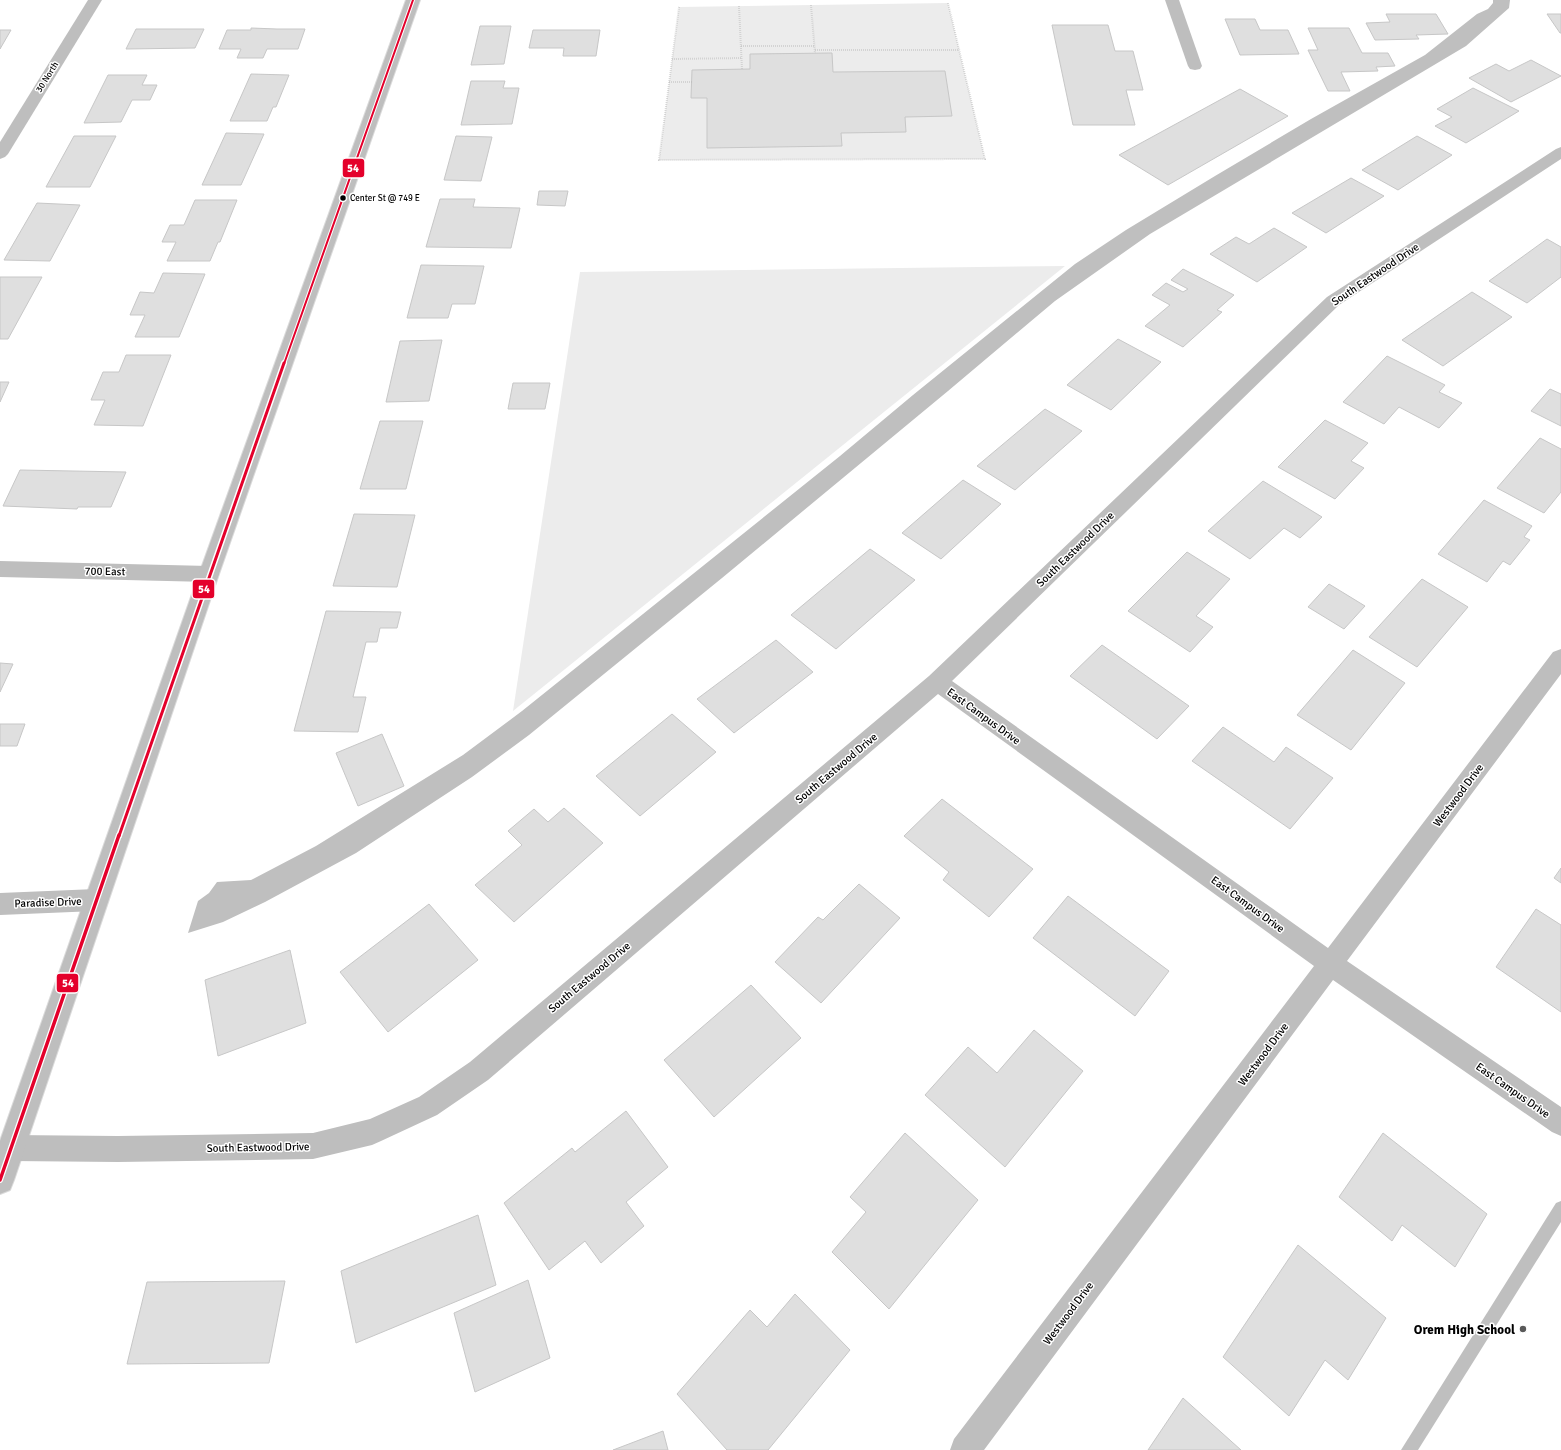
<svg xmlns="http://www.w3.org/2000/svg" width="1561" height="1450" font-family="Signika,sans-serif">
<rect width="100%" height="100%" fill="#fff"/>
<!-- green -->
<g fill="#ececec">
<polygon points="948,3 985,159 659,160 679,7"/>
<polygon points="1065,266 513,711 580,272"/>
</g>
<!-- water -->
<polygon fill="#bfbfbf" points="1493,0 1513,0 1510,0 1509,8 1466,46 1150,234 1055,301 948,391 722,578 529,735 472,777 356,853 265,902 223,922 188,933 198,901 209,893 217,882 251,880 316,846 463,755 522,711 840,456 913,395 1075,264 1126,230 1215,176 1311,119 1425,55 1477,14 1488,9 1493,3"/>
<g fill="none" stroke-linecap="round" stroke-linejoin="round">
<!-- stream -->
<polygon fill="#bfbfbf" fill-rule="evenodd" points="1561,1201 1561,1222 1418,1450 1401,1450 1556,1203"/>
</g>
<!-- building -->
<g fill="#dfdfdf" stroke="#c7c7c7">
<polygon points="1386,14 1436,14 1448,34 1416,35 1419,39 1375,40 1366,23 1390,22"/>
<polygon points="1547,14 1561,14 1561,33 1560,33"/>
<polygon points="1225,19 1255,19 1260,30 1288,30 1299,54 1240,55"/>
<polygon points="1052,25 1108,25 1115,51 1133,51 1143,90 1126,90 1135,125 1073,125"/>
<polygon points="480,26 511,26 504,64 471,65"/>
<polygon points="251,28 277,29 305,29 298,49 267,49 263,58 237,58 241,49 219,49 227,30 251,30"/>
<polygon points="1308,28 1349,28 1362,53 1388,53 1395,66 1376,67 1378,71 1341,72 1350,91 1328,91 1308,50 1318,50"/>
<polygon points="136,29 204,29 195,48 126,49"/>
<polygon points="0,30 11,30 0,49"/>
<polygon points="533,30 600,30 596,56 563,56 564,48 529,48"/>
<polygon points="832,53 833,72 945,71 952,116 905,117 906,132 841,133 842,146 707,148 707,98 691,98 692,70 750,69 750,54"/>
<polygon points="1531,60 1561,76 1511,102 1469,78 1496,64 1509,71"/>
<polygon points="251,74 289,75 276,107 273,107 267,121 230,121"/>
<polygon points="108,75 147,75 142,85 157,85 150,100 132,100 121,122 84,123"/>
<polygon points="471,81 505,81 503,88 519,88 512,124 461,125"/>
<polygon points="1473,88 1519,111 1466,143 1435,126 1452,117 1437,109"/>
<polygon points="1240,89 1288,116 1168,185 1119,155"/>
<polygon points="226,133 264,134 241,185 202,185"/>
<polygon points="74,136 116,136 90,187 46,187"/>
<polygon points="456,136 492,137 481,181 444,180"/>
<polygon points="1417,136 1452,155 1398,190 1362,170"/>
<polygon points="1351,178 1384,196 1326,233 1292,213"/>
<polygon points="539,191 568,191 565,206 537,205"/>
<polygon points="440,199 475,199 473,207 520,208 511,248 426,247"/>
<polygon points="195,200 237,200 220,242 218,242 210,261 167,261 176,242 162,242 170,225 184,225"/>
<polygon points="37,203 80,205 50,261 4,260"/>
<polygon points="1274,228 1307,247 1257,282 1210,254 1236,237 1249,244"/>
<polygon points="1547,239 1561,247 1561,277 1527,303 1489,281"/>
<polygon points="421,265 484,266 475,304 452,304 448,318 407,318"/>
<polygon points="1183,269 1234,295 1217,310 1222,312 1183,347 1145,326 1170,305 1152,295 1166,283 1183,292 1188,289 1171,280"/>
<polygon points="163,273 205,274 179,337 135,337 145,315 130,315 140,292 154,293"/>
<polygon points="0,277 42,277 8,339 0,339"/>
<polygon points="1472,292 1512,317 1443,366 1402,340"/>
<polygon points="1118,339 1161,362 1111,410 1067,385"/>
<polygon points="442,340 429,401 386,402 400,341"/>
<polygon points="126,355 171,355 143,426 94,425 105,400 91,400 103,372 119,372"/>
<polygon points="1387,356 1445,385 1439,392 1462,403 1439,428 1399,407 1384,424 1343,402"/>
<polygon points="0,382 9,382 0,402"/>
<polygon points="513,383 550,383 545,409 508,409"/>
<polygon points="1550,389 1561,394 1561,426 1531,411"/>
<polygon points="1045,409 1082,431 1015,490 977,466"/>
<polygon points="1325,420 1368,443 1351,461 1364,468 1335,499 1278,467"/>
<polygon points="380,421 423,421 406,489 360,489"/>
<polygon points="1540,438 1561,449 1561,492 1544,513 1497,488"/>
<polygon points="20,470 126,472 111,507 78,507 77,509 3,506"/>
<polygon points="963,480 1001,504 941,559 902,533"/>
<polygon points="1263,481 1322,517 1300,538 1284,528 1250,559 1208,531"/>
<polygon points="1484,500 1532,526 1524,537 1530,540 1510,565 1503,561 1487,582 1438,554"/>
<polygon points="354,514 415,515 397,587 333,586"/>
<polygon points="870,549 915,580 836,649 791,615"/>
<polygon points="1187,552 1230,579 1196,616 1213,627 1190,652 1128,611"/>
<polygon points="1422,579 1468,607 1417,667 1369,637"/>
<polygon points="1329,584 1365,606 1344,629 1308,607"/>
<polygon points="326,611 401,612 397,628 380,628 377,642 366,642 353,697 366,697 358,732 294,731"/>
<polygon points="776,640 813,672 734,733 697,699"/>
<polygon points="1102,645 1189,706 1157,739 1070,676"/>
<polygon points="1353,650 1405,683 1351,750 1297,715"/>
<polygon points="0,663 13,664 0,692"/>
<polygon points="672,714 716,752 640,816 596,776"/>
<polygon points="0,724 25,724 17,746 0,746"/>
<polygon points="1223,727 1274,762 1286,747 1333,778 1290,829 1192,761"/>
<polygon points="382,734 404,786 358,806 336,753"/>
<polygon points="942,799 1033,869 989,917 943,880 949,872 904,836"/>
<polygon points="564,808 603,843 514,922 475,885 522,845 508,831 534,809 548,822"/>
<polygon points="1561,868 1561,883 1554,878"/>
<polygon points="859,884 900,918 821,1003 775,962 818,917 823,920"/>
<polygon points="1068,896 1169,971 1135,1016 1033,938"/>
<polygon points="429,904 478,960 388,1032 340,972"/>
<polygon points="1536,909 1561,925 1561,1012 1496,967"/>
<polygon points="290,950 306,1023 218,1056 205,980"/>
<polygon points="751,985 801,1038 714,1117 664,1060"/>
<polygon points="1034,1030 1083,1071 1005,1167 925,1095 968,1047 997,1073"/>
<polygon points="626,1111 668,1167 626,1202 644,1226 601,1263 585,1241 549,1270 504,1203 572,1148 575,1152"/>
<polygon points="905,1133 978,1200 889,1309 832,1252 866,1212 850,1197"/>
<polygon points="1383,1133 1487,1214 1455,1267 1402,1225 1392,1241 1339,1197"/>
<polygon points="478,1215 496,1285 356,1343 341,1271"/>
<polygon points="1298,1245 1386,1318 1348,1380 1325,1360 1289,1416 1223,1357"/>
<polygon points="528,1280 550,1358 475,1392 454,1313"/>
<polygon points="285,1281 269,1363 127,1364 147,1282"/>
<polygon points="795,1294 850,1350 768,1450 727,1450 677,1394 750,1310 767,1327"/>
<polygon points="1183,1398 1241,1450 1148,1450"/>
<polygon points="663,1431 668,1450 613,1450"/>
</g>
<g fill="none" stroke-linecap="round" stroke-linejoin="round">
<defs>
<polygon id="primary" points="406,0 420,0 219,574 14,1180 10,1190 0,1194 0,1141 199,574"/>
</defs>
<!-- primary casing -->
<use href="#primary" stroke="#dbdbdb" stroke-width="2"/>
<!-- path -->
<g stroke="#b9b9b9" stroke-width="2" stroke-dasharray="0.5 1.5" stroke-linecap="butt">
<polyline points="811,5 815,53"/>
<polyline points="739,6 742,69"/>
<polyline points="679,7 659,160 985,159 948,3"/>
<polyline points="741,46 815,46"/>
<polyline points="815,50 959,50"/>
<polyline points="672,59 741,58"/>
<polyline points="669,82 692,82"/>
</g>
<!-- service -->
<polygon fill="#bebebe" fill-rule="evenodd" points="1165,0 1179,0 1202,66 1200,69 1195,70 1190,69 1188,66"/>
<!-- minor -->
<g fill="#bebebe" fill-rule="evenodd">
<polygon points="88,0 102,0 8,154 5,157 0,159 0,142"/>
<polygon points="1561,147 1561,159 1339,305 952,681 1328,948 1553,652 1561,649 1561,674 1347,961 1561,1107 1561,1136 1552,1132 1333,980 984,1450 950,1450 954,1439 1314,966 938,694 488,1080 437,1115 381,1141 372,1145 313,1159 118,1162 11,1161 2,1157 0,1142 2,1139 11,1135 118,1136 313,1133 370,1119 419,1097 470,1062 929,676 1327,297 1556,149"/>
<polygon points="0,561 209,566 216,568 219,574 216,580 209,582 0,577"/>
<polygon points="96,889 104,892 108,900 104,908 96,911 0,915 0,893"/>
</g>
<!-- primary -->
<use href="#primary" fill="#bebebe" fill-rule="evenodd"/>
<defs>
<polyline id="bus-1-far2" points="284,364 413,0"/>
<polyline id="bus-1-far1" points="119,836 284,363"/>
<polyline id="bus-1" points="0,1180 119,835"/>
</defs>
<!-- bus-1-far2 casing -->
<use href="#bus-1-far2" stroke="#fff" stroke-width="4"/>
<!-- bus-1-far1 casing -->
<use href="#bus-1-far1" stroke="#fff" stroke-width="6"/>
<!-- bus-1 casing -->
<use href="#bus-1" stroke="#fff" stroke-width="6"/>
<!-- bus-1-far2 -->
<use href="#bus-1-far2" stroke="#e4002b" stroke-width="2"/>
<!-- bus-1-far1 -->
<use href="#bus-1-far1" stroke="#e4002b" stroke-width="3"/>
<!-- bus-1 -->
<use href="#bus-1" stroke="#e4002b" stroke-width="3.5"/>
</g>
<!-- markers -->
<circle fill="#000" stroke="#fff" stroke-width="1.5" cx="343" cy="198" r="3.5"/>
<circle fill="#595959" stroke="#fff" stroke-width="1.5" cx="1523" cy="1329" r="4"/>
<g text-anchor="middle" stroke-width="3" stroke-linejoin="round" paint-order="stroke">
<!-- far-street labels -->
<g font-size="9" fill="#000" stroke="#fff">
<text transform="translate(47 77) rotate(-58)" y="3">30 North</text>
</g>
<!-- far-bus labels -->
<g font-size="9" fill="#000" stroke="#fff" text-anchor="start">
<text x="350" y="201">Center St @ 749 E</text>
</g>
<!-- street labels -->
<g font-size="11" fill="#000" stroke="#fff">
<text transform="translate(1375 274) rotate(-34)" y="4">South Eastwood Drive</text>
<text transform="translate(1075 549) rotate(-44)" y="4">South Eastwood Drive</text>
<text transform="translate(105 571) rotate(1)" y="4">700 East</text>
<text transform="translate(984 716) rotate(36)" y="4">East Campus Drive</text>
<text transform="translate(836 768) rotate(-40)" y="4">South Eastwood Drive</text>
<text transform="translate(1458 795) rotate(-53)" y="4">Westwood Drive</text>
<text transform="translate(48 902) rotate(-2)" y="4">Paradise Drive</text>
<text transform="translate(1248 904) rotate(36)" y="4">East Campus Drive</text>
<text transform="translate(589 977) rotate(-40)" y="4">South Eastwood Drive</text>
<text transform="translate(1263 1054) rotate(-53)" y="4">Westwood Drive</text>
<text transform="translate(1513 1090) rotate(35)" y="4">East Campus Drive</text>
<text transform="translate(258 1147) rotate(-1)" y="4">South Eastwood Drive</text>
<text transform="translate(1068 1313) rotate(-53)" y="4">Westwood Drive</text>
</g>
<!-- near-poi labels -->
<g font-size="13" font-weight="bold" fill="#000" stroke="#fff" text-anchor="end">
<text x="1515" y="1334">Orem High School</text>
</g>
</g>
<g stroke="#fff" stroke-width="1.5">
<rect x="342" y="158" width="23" height="20" rx="4" fill="#e4002b"/>
<rect x="192" y="579" width="23" height="20" rx="4" fill="#e4002b"/>
<rect x="56" y="973" width="23" height="20" rx="4" fill="#e4002b"/>
</g>
<g font-size="11" text-anchor="middle" font-weight="bold" fill="#fff">
<text x="353" y="172">54</text>
<text x="204" y="593">54</text>
<text x="68" y="987">54</text>
</g>
</svg>
